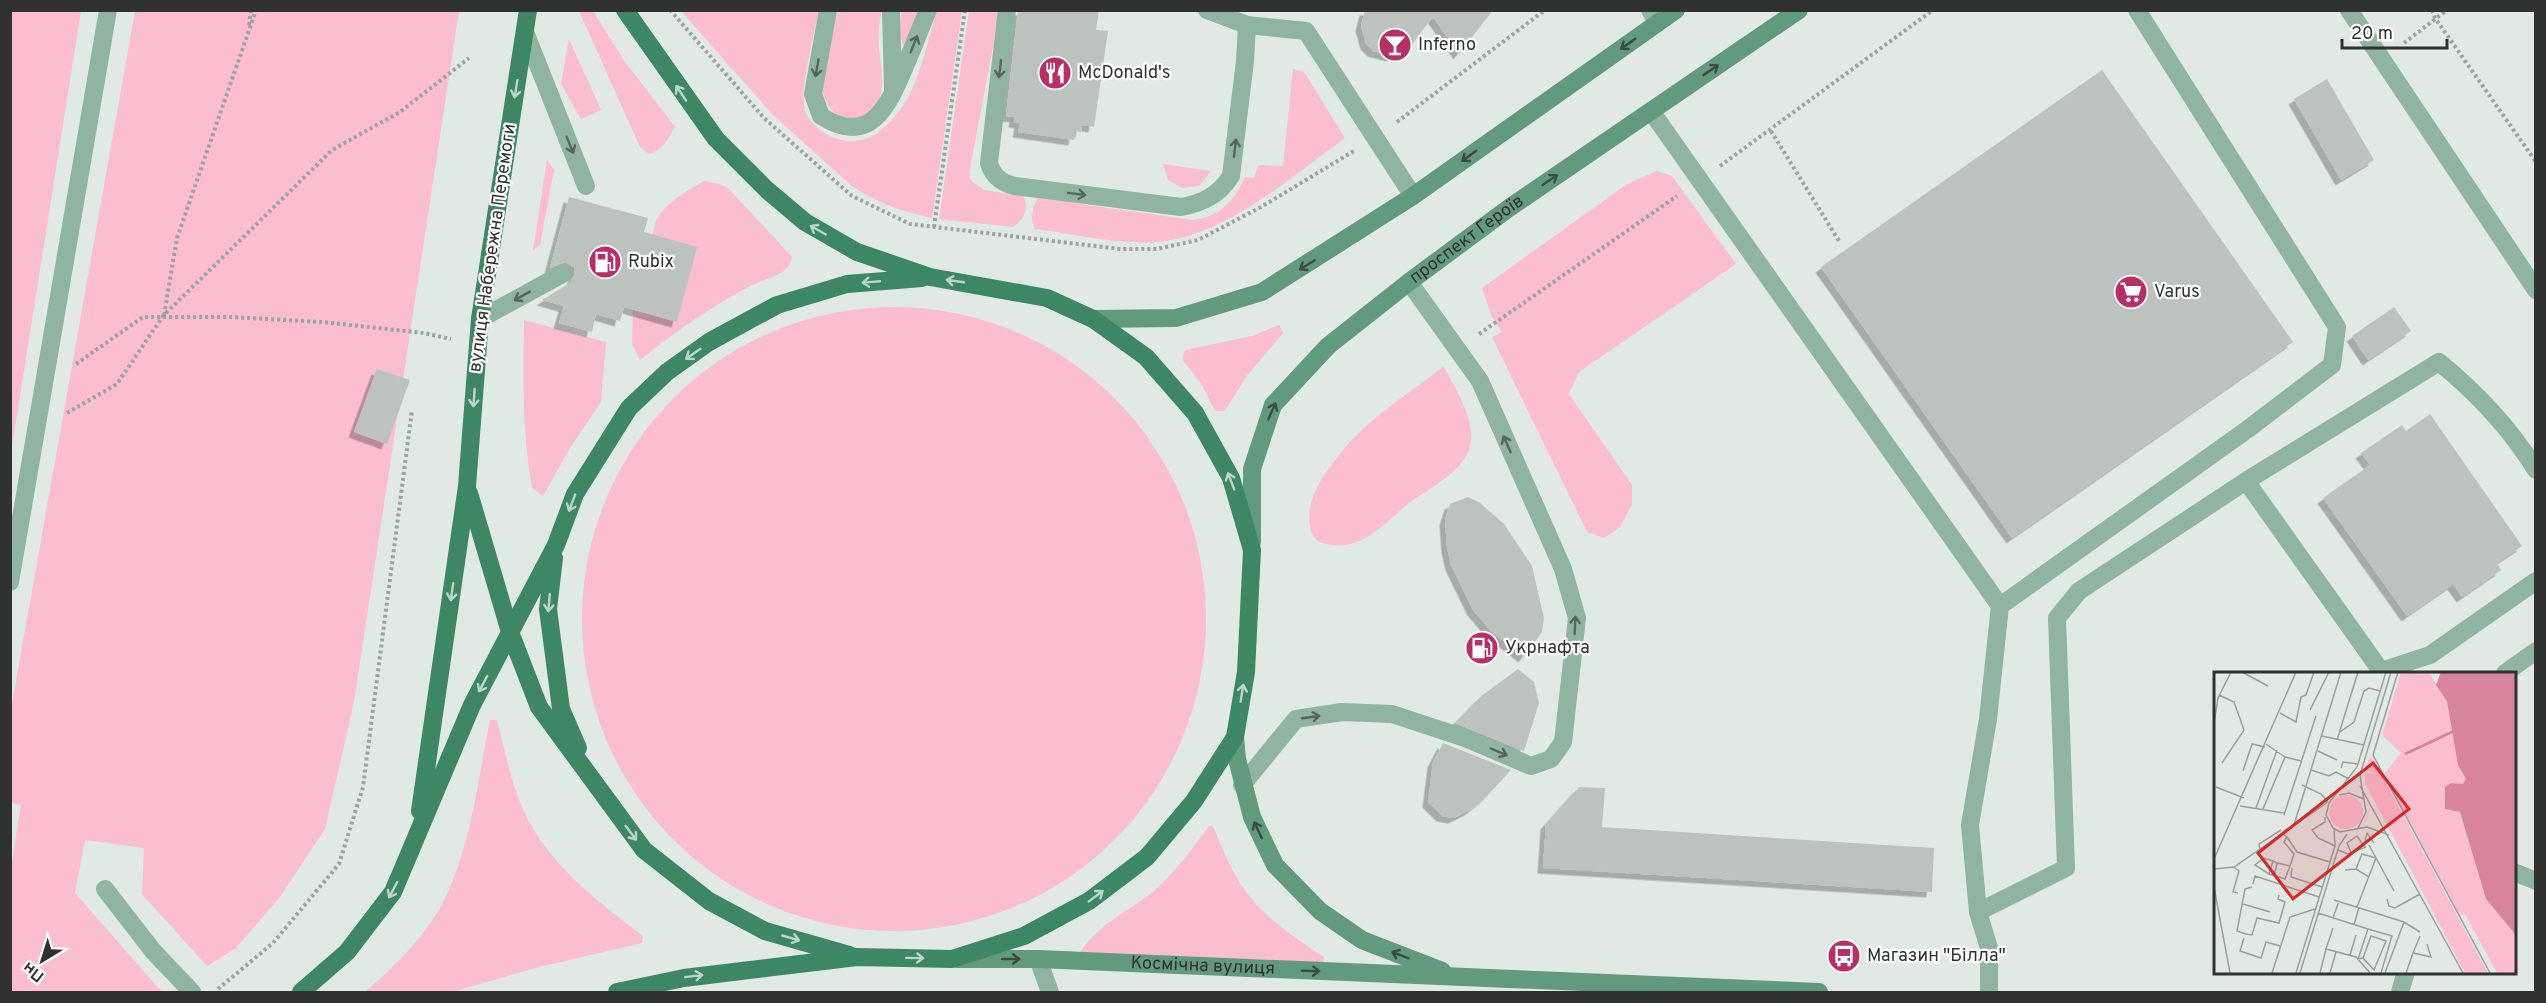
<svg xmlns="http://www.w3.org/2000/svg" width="2546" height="1003" font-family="Overpass,sans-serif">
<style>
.green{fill:#fabece}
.building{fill:#bcc3bf;filter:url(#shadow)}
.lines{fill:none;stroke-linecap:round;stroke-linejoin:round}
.path{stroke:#9da3a0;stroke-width:4;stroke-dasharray:3 3;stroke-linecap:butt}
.service{stroke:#8fb4a0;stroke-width:18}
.pedestrian{stroke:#8fb4a0;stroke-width:18}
.secondary{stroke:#629a7d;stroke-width:18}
.primary{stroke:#3e8765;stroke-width:18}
.oneway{stroke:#56665d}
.oneway2{stroke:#3c4c44}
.oneway3{stroke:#bbd5c9}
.labels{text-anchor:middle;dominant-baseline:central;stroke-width:4.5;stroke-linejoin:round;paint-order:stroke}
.poi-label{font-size:18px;fill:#303231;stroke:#fff;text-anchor:start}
.street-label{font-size:18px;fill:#303231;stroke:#fff}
.inset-river{fill:none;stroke:#d8849d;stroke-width:3}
.inset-road{fill:none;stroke:#9aa09d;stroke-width:1.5}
.view{fill:#d62828;fill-opacity:0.15;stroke:#d62828;stroke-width:3}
.inset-edge{fill:none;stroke:#303231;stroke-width:3}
</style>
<defs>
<filter id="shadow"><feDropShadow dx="-5.5" dy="5.5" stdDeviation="0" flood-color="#0004"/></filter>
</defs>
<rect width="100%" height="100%" fill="#e1e9e5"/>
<!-- green -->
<g class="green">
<polygon points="11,10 81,11 11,453 10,11"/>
<polygon points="135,11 459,11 354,702 325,829 280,897 236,948 207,966 142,894 144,848 85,840 75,893 162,992 11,992 11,868 21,805 11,803 11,709"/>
<path d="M579,11H593L623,59L675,127C668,139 663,150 649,154L640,147Z"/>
<path d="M681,11H819C814,35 801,83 804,106C808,129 839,146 861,140C878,137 894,119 903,106C920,81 928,39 937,11H962L932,218C904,212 876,203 852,186L773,115Z"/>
<path d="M837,11H882C879,23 878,34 879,48C881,72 891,107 860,117C852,119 845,120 838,115C828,109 824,100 822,88Z"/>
<polygon points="901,11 919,11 904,49 900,35"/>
<path d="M969,11H1000L969,173L971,181L984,190L1023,196C1030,207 1024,220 1013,227L939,219Z"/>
<polygon points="569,39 601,110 581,119 561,84"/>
<path d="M1293,69L1304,72L1345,138C1291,177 1227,235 1159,242C1119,245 1075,234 1035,229C1030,220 1032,206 1038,198L1193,220C1220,217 1235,200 1245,177L1254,178L1258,165L1283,166Z"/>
<polygon points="547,160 554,170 540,245 533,250"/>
<polygon points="1163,164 1211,171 1199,186 1182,188 1168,180"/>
<polygon points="1657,171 1672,176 1736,264 1579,372 1569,394 1632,485 1632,505 1620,527 1604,538 1587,532 1492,337 1502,332 1492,317 1482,288 1627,184"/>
<path d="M704,181L720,184L729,189L792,257C790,274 766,279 752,285C711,307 677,330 640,360L632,345L633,309L656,221C666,202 685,192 704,181Z"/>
<circle cx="894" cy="619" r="312"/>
<path d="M524,320L606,342L601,402L570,448L543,496L532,488C522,432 523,377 524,320Z"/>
<polygon points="1279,325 1283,333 1246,377 1225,411 1215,411 1202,385 1182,359 1185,350 1252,336"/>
<path d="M1444,366C1454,388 1477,420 1470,446C1465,469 1434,486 1416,498C1394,513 1380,534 1354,543C1346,546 1335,546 1327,544C1319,543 1313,539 1311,531C1303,502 1323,475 1340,454C1368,418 1409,394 1444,366Z"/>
<path d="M490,720H497C507,760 515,804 539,838C566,878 605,907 643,936L642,943L535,968L453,992H365C394,967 425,937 443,902C471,849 478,778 490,720Z"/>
<path d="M1209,826H1213C1224,853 1235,881 1255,903C1275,925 1300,941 1324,957L1323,965L1081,952C1096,925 1132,910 1155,890C1176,871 1193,848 1209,826Z"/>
</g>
<!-- building -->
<g class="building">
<polygon points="1018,10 1099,10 1096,30 1108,31 1094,127 1082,125 1081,132 1075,131 1074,140 1018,132 1020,123 1014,122 1015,117 1006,116"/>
<polygon points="1365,10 1493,10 1459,54 1433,17 1409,48 1392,56 1373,51 1366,44 1361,26"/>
<polygon points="2102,70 2293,342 2012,538 1821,267"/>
<polygon points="2327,79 2374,160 2341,180 2294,99"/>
<polygon points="569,197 648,218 644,232 697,247 677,322 624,307 620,321 596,314 592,332 559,323 564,306 542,300 570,283 575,274 574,267 565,262 550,268"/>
<polygon points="2394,307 2411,331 2368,360 2352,336"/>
<polygon points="377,369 410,380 387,444 354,432"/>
<polygon points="2430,414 2522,546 2497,563 2501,570 2462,597 2453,584 2407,616 2323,498 2370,465 2361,453 2402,425 2406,431"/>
<polygon points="1468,497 1479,502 1504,524 1532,566 1544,618 1542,632 1524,657 1491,631 1473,610 1451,565 1447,547 1445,520 1450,504"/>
<polygon points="1518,669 1534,682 1539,703 1524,751 1455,723 1480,697"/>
<polygon points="1443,743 1511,770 1485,798 1470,810 1454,818 1442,816 1428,802 1433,762"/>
<polygon points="1579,787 1605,788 1602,827 1934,848 1932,892 1543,868 1546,824"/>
</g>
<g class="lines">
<!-- path -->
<g class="path">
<polyline points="670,10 764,118 852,196 910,224 1120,249 1157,249 1198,240 1261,207 1354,151"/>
<polyline points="2432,10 2435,18 2536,162"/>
<polyline points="249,25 251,10"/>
<polyline points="2404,43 2447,10"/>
<polyline points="1397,122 1545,10"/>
<polyline points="1771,131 1839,241"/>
<polyline points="1720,166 1933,10"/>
<polyline points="934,227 965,10"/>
<polyline points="164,315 177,238 256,10"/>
<polyline points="1479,334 1677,196"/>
<polyline points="76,364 143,317 230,317 322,322 424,333 451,339"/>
<polyline points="67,413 117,384 163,316 332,150 400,112 469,58"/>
<polyline points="218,989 273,943 339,864 363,787 412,410"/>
</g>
<!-- service -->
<g class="service">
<path d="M828,10L813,94L821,116C870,147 888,107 905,66C913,48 920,29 928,10"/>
<polyline points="891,10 893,89"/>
<path d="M1007,10L989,163C993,177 1002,183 1015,186L1181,207C1203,203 1219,195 1231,176L1245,61L1247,25"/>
<polyline points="1207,10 1247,25 1306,31 1413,196"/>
<polyline points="1650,10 1658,23"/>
<polyline points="2349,10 2536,290"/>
<polyline points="525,32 586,186"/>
<polyline points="1651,111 2000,606 1988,719 1970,825 1978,912"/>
<polyline points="480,319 564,273"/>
<polyline points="2246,481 2381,671 2430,655 2536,581"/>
<polyline points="2000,606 2248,429 2332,365 2337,327 2137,10"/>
<polyline points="2505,673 2536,651"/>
<polyline points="1242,785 1296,719 1342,712 1392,714 1465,738 1531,766 1551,759 1563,742 1577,618 1563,569 1480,381 1409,282"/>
<polyline points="2514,872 2536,881"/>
<polyline points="105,889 153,951 192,992"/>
<polyline points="1038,959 1050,992"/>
<path d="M1989,992V948L1978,912L2066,868L2057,618L2079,591L2246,481L2439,362C2477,393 2510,428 2536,470"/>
<polyline points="2400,992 2406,972"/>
</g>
<!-- pedestrian -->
<polyline class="pedestrian" points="10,582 108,10"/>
<!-- secondary -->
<g class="secondary">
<polyline points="1093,319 1176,318 1262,292 1413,196 1676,10"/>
<path id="s1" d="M1252,542V469L1273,405L1328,346L1409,282L1509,208L1799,10"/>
<polyline points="1235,737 1237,759 1252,817 1275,865 1320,911 1362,940 1442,971"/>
<path id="s2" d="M957,959H1038L1819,992"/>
</g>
<!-- primary -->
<g class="primary">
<polyline points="469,493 510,632 539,707 644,850 709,901 765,931 849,955"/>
<polyline points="554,558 548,609 561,709 578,748"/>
<polyline points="420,811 467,486 480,319 528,10"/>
<polyline points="301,992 347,952 393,892 472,705 556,545 575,494 629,408 667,372 709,342 777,305 847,284 922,278"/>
<polyline points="617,992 684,978 857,957 952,959 1024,936 1089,901 1147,857 1194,801 1235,737 1246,672 1252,550 1231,478 1195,413 1146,357 1093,319 1047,298 930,277 857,252 805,222 767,190 716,139 625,10"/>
</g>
</g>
<!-- one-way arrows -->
<defs><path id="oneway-shaft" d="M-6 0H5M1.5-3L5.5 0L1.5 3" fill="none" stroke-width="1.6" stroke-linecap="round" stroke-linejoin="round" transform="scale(1.5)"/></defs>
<g class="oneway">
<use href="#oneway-shaft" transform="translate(914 44) rotate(-68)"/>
<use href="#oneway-shaft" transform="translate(817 68) rotate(100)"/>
<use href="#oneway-shaft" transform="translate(1000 69) rotate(97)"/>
<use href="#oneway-shaft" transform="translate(570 145) rotate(68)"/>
<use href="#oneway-shaft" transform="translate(1235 148) rotate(-83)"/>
<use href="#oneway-shaft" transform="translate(1077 194) rotate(7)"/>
<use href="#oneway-shaft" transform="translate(522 296) rotate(151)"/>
<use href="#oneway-shaft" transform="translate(1507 444) rotate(-114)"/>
<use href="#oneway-shaft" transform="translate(1575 625) rotate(-88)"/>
<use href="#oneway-shaft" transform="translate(1311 717) rotate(-8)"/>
<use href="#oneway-shaft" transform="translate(1499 752) rotate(23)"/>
</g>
<g class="oneway2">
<use href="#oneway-shaft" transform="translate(1628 44) rotate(145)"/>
<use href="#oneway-shaft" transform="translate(1711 70) rotate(-34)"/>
<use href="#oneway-shaft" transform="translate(1469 156) rotate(144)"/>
<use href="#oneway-shaft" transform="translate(1550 180) rotate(-34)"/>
<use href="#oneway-shaft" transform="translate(1307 265) rotate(148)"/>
<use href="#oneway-shaft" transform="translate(1272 411) rotate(-66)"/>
<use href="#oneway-shaft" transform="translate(1258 830) rotate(-115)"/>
<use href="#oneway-shaft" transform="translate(1400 955) rotate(-158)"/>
<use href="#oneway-shaft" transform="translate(1011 959)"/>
<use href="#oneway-shaft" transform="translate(1311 971) rotate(2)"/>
</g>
<g class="oneway3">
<use href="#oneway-shaft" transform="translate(516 89) rotate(99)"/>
<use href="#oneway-shaft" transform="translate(681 93) rotate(-124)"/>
<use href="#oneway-shaft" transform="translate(818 230) rotate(-150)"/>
<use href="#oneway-shaft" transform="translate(955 281) rotate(-172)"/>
<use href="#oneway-shaft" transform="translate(871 282) rotate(175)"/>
<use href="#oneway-shaft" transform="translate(693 354) rotate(145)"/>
<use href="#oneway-shaft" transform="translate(474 398) rotate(94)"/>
<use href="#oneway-shaft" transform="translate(1231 481) rotate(-111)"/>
<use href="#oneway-shaft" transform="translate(572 503) rotate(111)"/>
<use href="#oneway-shaft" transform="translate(452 592) rotate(98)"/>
<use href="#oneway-shaft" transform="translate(549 603) rotate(95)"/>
<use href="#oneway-shaft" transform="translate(483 684) rotate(118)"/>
<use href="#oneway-shaft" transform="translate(1242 693) rotate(-81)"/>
<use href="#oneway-shaft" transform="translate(631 833) rotate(53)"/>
<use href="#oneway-shaft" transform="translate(393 890) rotate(118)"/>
<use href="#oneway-shaft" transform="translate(1096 896) rotate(-37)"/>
<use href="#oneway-shaft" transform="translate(791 938) rotate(16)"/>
<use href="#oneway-shaft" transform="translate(915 958) rotate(1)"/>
<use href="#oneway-shaft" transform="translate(694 976) rotate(-7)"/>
</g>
<!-- icons -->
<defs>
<g id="bar-disc" transform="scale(1.725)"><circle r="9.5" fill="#b92e67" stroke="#fff"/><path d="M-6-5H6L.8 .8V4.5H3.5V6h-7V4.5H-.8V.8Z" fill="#fff"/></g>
<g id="restaurant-disc" transform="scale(1.725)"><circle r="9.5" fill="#b92e67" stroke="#fff"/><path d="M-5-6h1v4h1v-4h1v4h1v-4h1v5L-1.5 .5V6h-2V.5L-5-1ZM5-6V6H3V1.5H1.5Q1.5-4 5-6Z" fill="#fff"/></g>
<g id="fuel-disc" transform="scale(1.725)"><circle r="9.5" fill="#b92e67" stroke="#fff"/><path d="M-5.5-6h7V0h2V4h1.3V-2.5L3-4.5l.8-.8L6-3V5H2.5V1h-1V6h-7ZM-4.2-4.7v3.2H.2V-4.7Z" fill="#fff"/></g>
<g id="supermarket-disc" transform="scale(1.725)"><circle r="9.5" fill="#b92e67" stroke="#fff"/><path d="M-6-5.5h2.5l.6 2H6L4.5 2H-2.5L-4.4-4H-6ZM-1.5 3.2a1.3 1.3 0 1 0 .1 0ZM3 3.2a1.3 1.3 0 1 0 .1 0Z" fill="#fff"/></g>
<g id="bus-disc" transform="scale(1.725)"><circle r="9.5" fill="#b92e67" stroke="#fff"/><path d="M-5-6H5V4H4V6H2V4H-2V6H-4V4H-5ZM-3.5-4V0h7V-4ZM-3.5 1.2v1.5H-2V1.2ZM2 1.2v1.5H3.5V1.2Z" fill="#fff"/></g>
</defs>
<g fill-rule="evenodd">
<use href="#bar-disc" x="1395" y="45"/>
<use href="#restaurant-disc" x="1055" y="73"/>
<use href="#fuel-disc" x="605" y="262"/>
<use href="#supermarket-disc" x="2131" y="292"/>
<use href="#fuel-disc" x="1482" y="648"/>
<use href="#bus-disc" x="1844" y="956"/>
</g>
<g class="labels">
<!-- poi labels -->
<g class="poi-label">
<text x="1418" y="45">Inferno</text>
<text x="1078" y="73">McDonald's</text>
<text x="628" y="262">Rubix</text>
<text x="2154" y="292">Varus</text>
<text x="1505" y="648">Укрнафта</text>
<text x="1867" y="956">Магазин "Білла"</text>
</g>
<!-- street labels -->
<g class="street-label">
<text stroke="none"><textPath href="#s1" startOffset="396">проспект Героїв</textPath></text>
<text transform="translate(493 248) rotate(-82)">вулиця Набережна Перемоги</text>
<text stroke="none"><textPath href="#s2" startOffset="246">Космічна вулиця</textPath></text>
</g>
</g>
<!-- overview -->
<g transform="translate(2214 672)">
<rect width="302" height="302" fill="#e1e9e5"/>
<path d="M187,0L216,2L233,29L246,98L252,107L249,112L237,111L231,115V137L246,140L272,227L301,262V301H283L251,242L246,244L170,102L187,81L168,63ZM156,85L159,87L274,301H251L151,111V100L161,102L151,97ZM115 140a17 17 0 1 1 34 0a17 17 0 1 1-34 0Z" fill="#fabece"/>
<path d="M227,0H301V262L272,227L246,140L231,137V115L237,111L249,112L252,107L244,93L233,29L222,13Z" fill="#d8849d"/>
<path class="inset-river" d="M191,82L240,59"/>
<path class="inset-road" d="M28,0L54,14M172,0L143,95L115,131L112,143L119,156L126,160L153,155L175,163M184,0L159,83L276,301M5,23L20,30L30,58L8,91M96,38L115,0M66,41L82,50L87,25L92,23L100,0M0,51L4,26L17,0M126,60L140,50L150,19L155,16L166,19M108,64L150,73M123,68L144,0M52,72L71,85M104,79L123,88M127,96L129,90L144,92M97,98L115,104L122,100L135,107M29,99L38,72L51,75M88,113L107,122L114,130M146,114L249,301M2,115L30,126M125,123L135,121L150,127M26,134L70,141M42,136L63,78M49,137L71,85L87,89M70,143L102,44M111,145V150L98,158L104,166L121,174M80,153L127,0M144,156L152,140L146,103L177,0M73,165L83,180L116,190M155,173L180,219M46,178L45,172L67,158M124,178L134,182L152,175M137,180L133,171L143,164L150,174L153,161L160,171M0,187L82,0M59,189L50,186L41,193L55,202L59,189L63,191M20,195L25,199L19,220L24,221M78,196L77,205L108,215M0,197L20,195L114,130M142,197L148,182L162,186L143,235M131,198L142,197L155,205M55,202L71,207L76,194L80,182L70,170L73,165L69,162M60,204L63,191L76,194M39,212L41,204L105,225M0,215L16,301M38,215L31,217L23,259L32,262L38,263L43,246L65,251L71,230L64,227L65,223M173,227L175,234L181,236L206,222M120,228L190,250L171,301M29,232L56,240M104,241L154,257L144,287L149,286M119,246L125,229M190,250L206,260M140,253L145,235M154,257L178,264L167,301M157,264L172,269L160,298L149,286ZM30,266L26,279L47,286L52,270L66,274M112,277L119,256M199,281L206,264M136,283L142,263M58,301L76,245L101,237M82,301L121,174L120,157M86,301L125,174L133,162M106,301L112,277L142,285L156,301M116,301L122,280M192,301L199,281L217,285L213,272"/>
<path class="view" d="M159,91L195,137L79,227L44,181Z"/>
<rect width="302" height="302" class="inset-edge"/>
</g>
<!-- border -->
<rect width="2546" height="1003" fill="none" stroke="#303231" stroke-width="24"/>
<!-- north arrow -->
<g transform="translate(42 961) rotate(218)" stroke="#ffffff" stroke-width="4.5" paint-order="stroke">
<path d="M0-4.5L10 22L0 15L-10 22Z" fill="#303231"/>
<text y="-9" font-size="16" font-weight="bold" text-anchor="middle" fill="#303231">Пн</text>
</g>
<!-- scale -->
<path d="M2342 39v9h105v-9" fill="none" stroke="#303231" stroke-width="3"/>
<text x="2351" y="39" font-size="18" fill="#303231" stroke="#ffffff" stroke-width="4.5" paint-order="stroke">20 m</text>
</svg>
